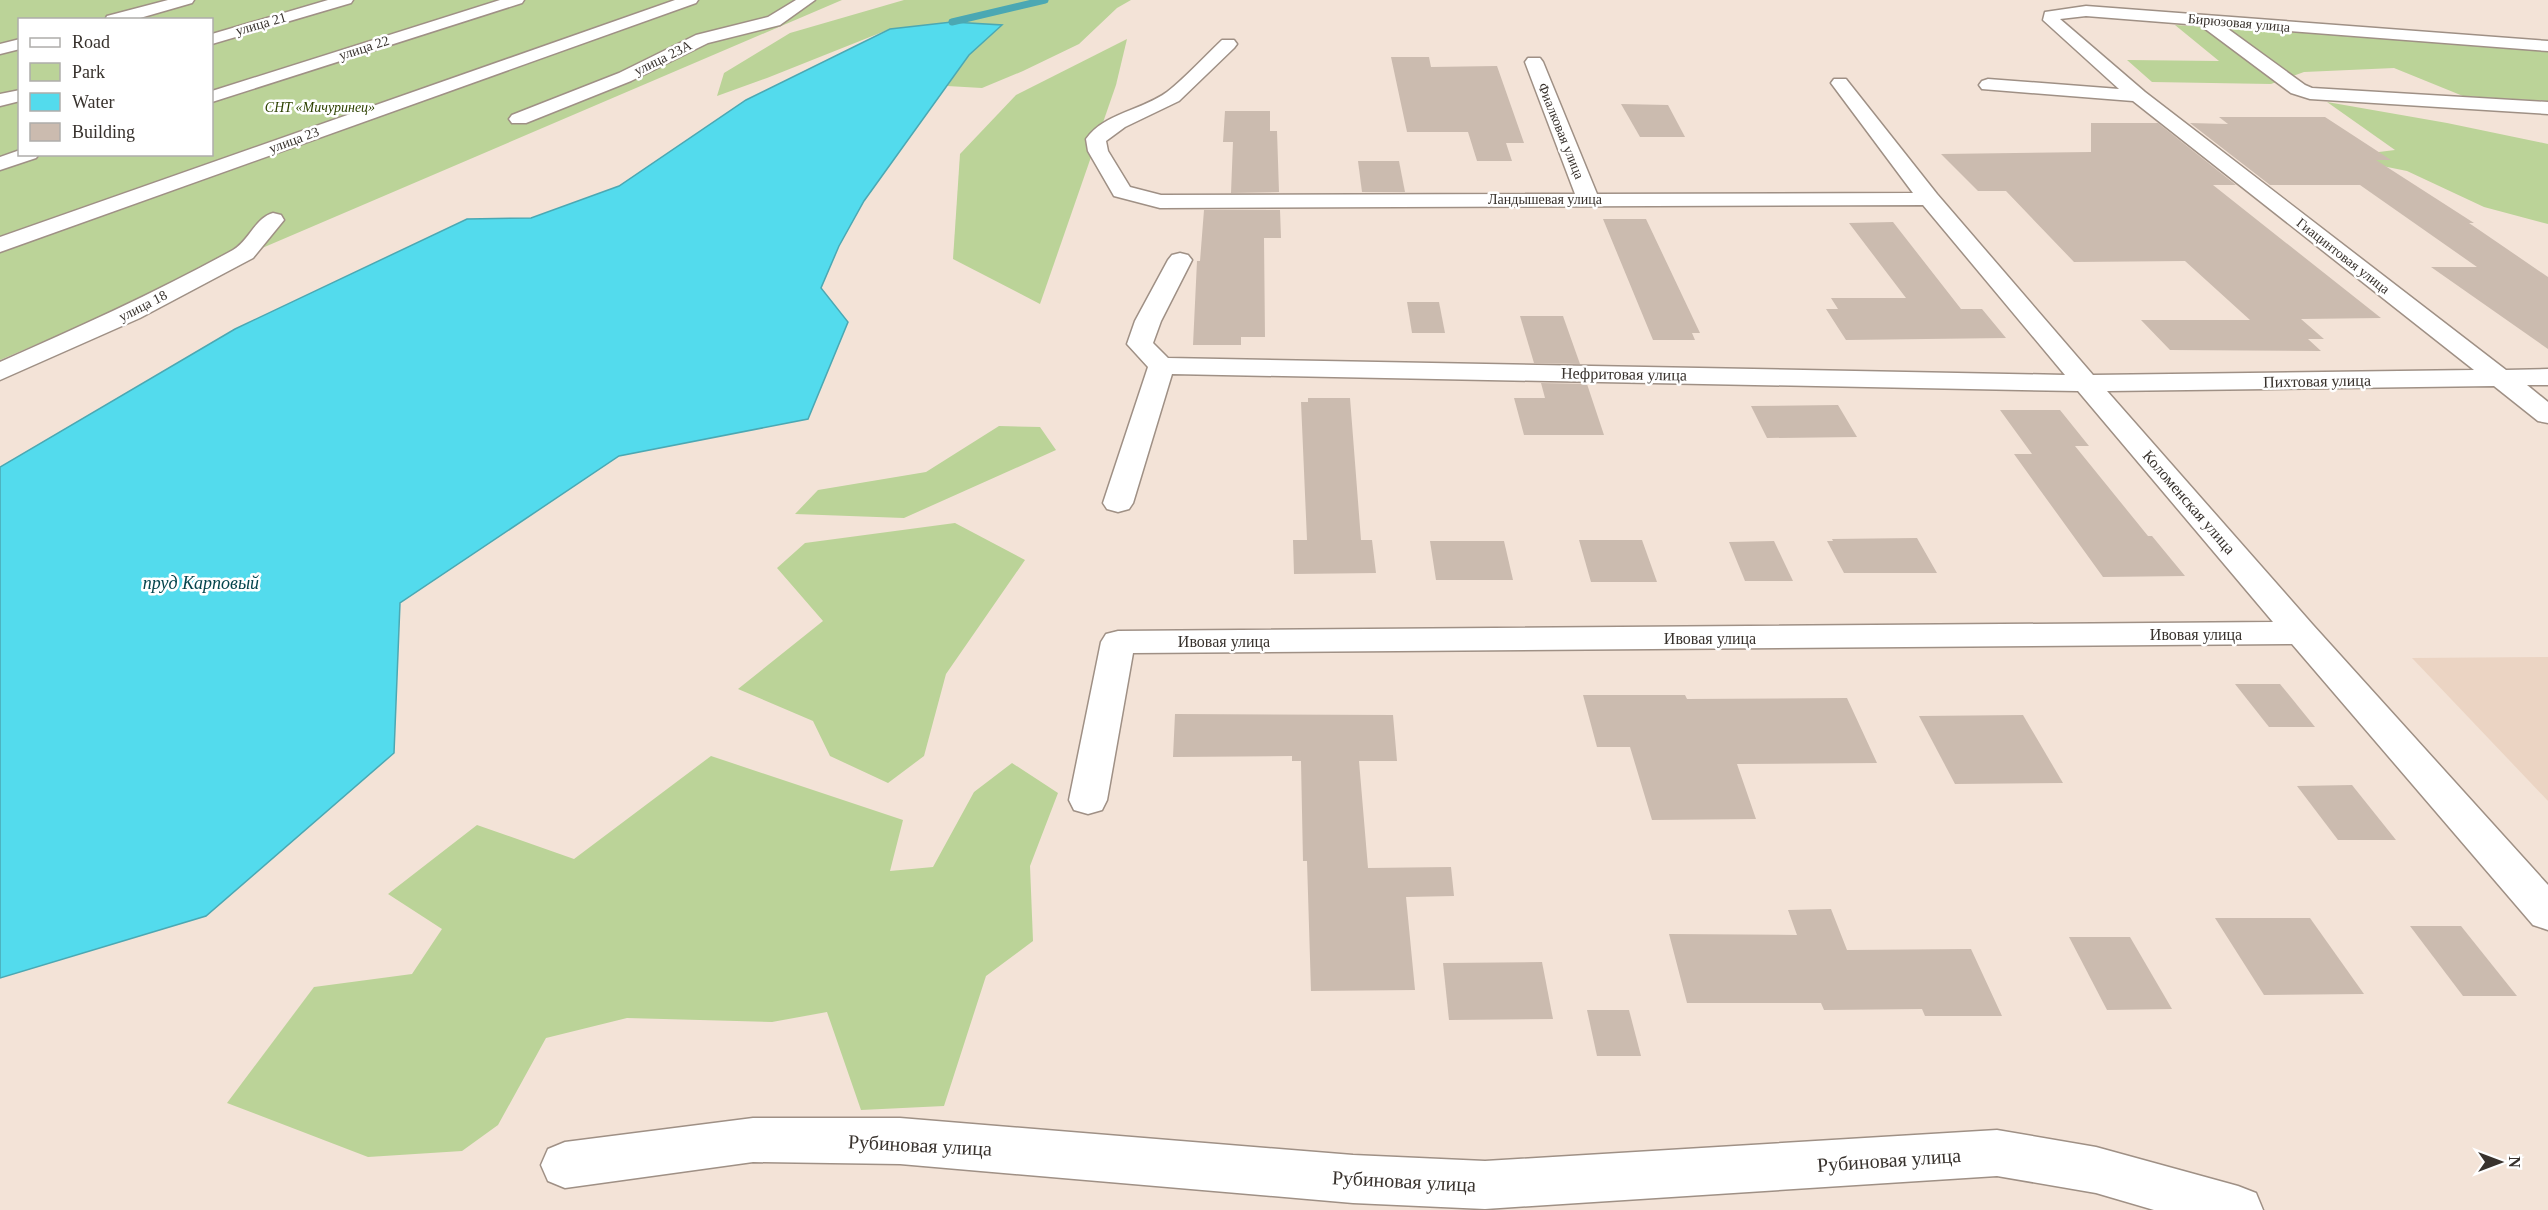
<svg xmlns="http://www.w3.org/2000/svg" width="2548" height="1210" font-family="'Times New Roman',serif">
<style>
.built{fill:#ebd4c3}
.green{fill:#bbd398;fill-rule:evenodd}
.water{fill:#53dbed;stroke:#4ba8b3;stroke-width:1.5}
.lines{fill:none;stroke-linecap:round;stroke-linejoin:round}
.stream{stroke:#4ba8b3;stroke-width:7}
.building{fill:#cbbbaf}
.minor-casing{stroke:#9f9085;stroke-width:3}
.minor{fill:#fff;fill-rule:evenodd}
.labels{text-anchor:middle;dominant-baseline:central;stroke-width:5;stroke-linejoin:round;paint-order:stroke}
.far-street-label{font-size:14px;fill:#38322d;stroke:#fff}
.far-park-label{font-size:14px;font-style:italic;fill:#2d4100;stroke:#fff}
.street-label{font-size:16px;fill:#38322d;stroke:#fff}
.water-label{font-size:18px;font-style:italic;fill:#05454d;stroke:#fff}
.near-street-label{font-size:20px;fill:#38322d;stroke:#fff}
</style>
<rect width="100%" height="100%" fill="#f3e3d7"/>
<!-- built -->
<polygon class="built" points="2548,657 2548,801 2412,658"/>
<!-- green -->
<g class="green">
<path d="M0,0H842L0,360ZM20,20H212V154H20Z"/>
<polygon points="904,0 1131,0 1117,8 1079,44 1023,71 982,88 947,86 969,55 1001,26 890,29 767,78 717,96 724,73 790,33"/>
<polygon points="2175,25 2548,48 2548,101 2463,96 2394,68 2304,72 2271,84 2152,82 2127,60 2219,61"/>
<polygon points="1127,39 1116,85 1040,304 953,259 960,154 1016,95"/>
<polygon points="2327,102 2447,123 2548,144 2548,224 2484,207 2407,171 2338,157 2395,150"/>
<polygon points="999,426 1040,427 1056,450 904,518 795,514 818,490 926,472"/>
<polygon points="955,523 1025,560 946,674 924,756 888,783 830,756 813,721 738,689 823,621 777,568 805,543"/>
<polygon points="711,756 903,820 890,871 933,867 974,792 1012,763 1058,793 1030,866 1033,941 986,976 944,1106 861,1110 827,1012 772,1022 627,1018 546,1038 498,1125 462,1151 368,1157 227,1103 314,987 412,974 442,929 388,894 477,825 574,859"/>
</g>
<!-- water -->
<polygon class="water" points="952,22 1002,25 969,55 864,201 839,246 821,288 848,322 808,419 619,456 400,603 394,753 206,916 0,978 0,467 235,329 467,219 531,218 619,186 746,100 890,29"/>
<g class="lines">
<!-- stream -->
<polyline class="stream" points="952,22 1045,0"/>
</g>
<!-- building -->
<g class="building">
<polygon points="1391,57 1429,57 1431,67 1497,66 1524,143 1506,143 1512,161 1477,161 1468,132 1407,132"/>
<polygon points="1621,104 1668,105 1685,137 1640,137"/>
<polygon points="1225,111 1270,111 1270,131 1277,131 1279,192 1231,193 1233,142 1223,142"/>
<polygon points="2219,117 2325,117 2391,160 2376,160 2474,223 2469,223 2548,277 2548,349 2431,267 2477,267 2360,185 2270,185 2190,123 2228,124"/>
<polygon points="2091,123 2158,123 2236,185 2213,185 2381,318 2301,319 2324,339 2308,339 2321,351 2170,350 2141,320 2250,320 2185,261 2074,262 2006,191 1978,191 1941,154 2091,152"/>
<polygon points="1358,161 1399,161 1405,192 1362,192"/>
<polygon points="1204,210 1280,210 1281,238 1264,238 1265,337 1241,337 1241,345 1193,345 1197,261 1200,261"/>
<polygon points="1603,219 1646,219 1700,333 1692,333 1695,340 1653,340"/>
<polygon points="1893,222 1961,309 1982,309 2006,338 1846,340 1826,309 1838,309 1831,298 1906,298 1849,223"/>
<polygon points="1407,302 1439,302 1445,333 1412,333"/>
<polygon points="1520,316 1563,316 1580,364 1534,363"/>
<polygon points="1541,383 1587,384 1604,435 1524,435 1514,398 1545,398"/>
<polygon points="1308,398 1350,398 1361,540 1372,540 1376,573 1294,574 1293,540 1307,540 1301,402 1308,402"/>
<polygon points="1838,405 1857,437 1767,438 1751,406"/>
<polygon points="2000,410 2060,410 2089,446 2075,446 2148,536 2152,536 2185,576 2103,577 2014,454 2032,454"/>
<polygon points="1917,538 1937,573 1844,573 1827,541 1833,541 1832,539"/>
<polygon points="1579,540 1642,540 1657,582 1591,582"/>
<polygon points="1430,541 1504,541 1513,580 1436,580"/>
<polygon points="1774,541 1793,581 1745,581 1729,542"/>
<polygon points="2235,684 2280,684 2315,727 2269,727"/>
<polygon points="1583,695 1685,695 1687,699 1847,698 1877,763 1737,764 1756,819 1652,820 1630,747 1597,747"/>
<polygon points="1175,714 1393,715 1397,761 1359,761 1368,868 1451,867 1454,896 1406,897 1415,990 1311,991 1307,861 1303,861 1301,761 1292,761 1292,756 1173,757"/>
<polygon points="2023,715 2063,783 1955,784 1919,716"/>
<polygon points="2352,785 2396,840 2338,840 2297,786"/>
<polygon points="1831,909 1847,950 1971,949 2002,1016 1925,1016 1922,1009 1824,1010 1821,1003 1687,1003 1669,934 1797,935 1788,910"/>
<polygon points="2215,918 2310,918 2364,994 2264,995"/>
<polygon points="2410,926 2461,926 2517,996 2463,996"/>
<polygon points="2069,937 2130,937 2172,1009 2107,1010"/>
<polygon points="1542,962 1553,1019 1449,1020 1443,963"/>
<polygon points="1587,1010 1629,1010 1641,1056 1597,1056"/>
</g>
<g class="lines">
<!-- minor casing -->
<g class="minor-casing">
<g id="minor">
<polygon points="168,0 194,0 192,3 133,20 105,20 107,16"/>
<polygon points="328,0 353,0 351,3 212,44 212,34"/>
<polygon points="500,0 524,0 522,3 212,102 212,91"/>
<polygon points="675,0 698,0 696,3 0,252 0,237"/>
<polygon points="796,0 815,0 780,25 708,43 631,81 526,123 512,123 509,119 512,115 619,73 696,35 768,17"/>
<path d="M2086,6L2548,41V51L2224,26L2305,85L2312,88L2548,102V114L2310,99L2291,93L2200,25L2086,16L2060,19L2145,92L2506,370L2548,369V385H2527L2548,402V423L2538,421L2494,386L2107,391L2313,625L2548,885V930L2533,925L2292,644L1133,653L1107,800L1102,810L1088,814L1074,810L1069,800L1101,642L1106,634L1118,631L2273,622L2078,391L1172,374L1133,503L1129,509L1118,512L1107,509L1103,503L1148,367L1127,344L1135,321L1168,260L1172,255L1180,253L1188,255L1192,260L1161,321L1153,343L1168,358L2065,375L1923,205L1160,208L1114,196L1088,151L1086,139C1104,113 1143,110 1167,92C1186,77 1204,57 1222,40H1234L1237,44L1234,48L1179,101L1125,127L1106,141L1108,151L1130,187L1161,195L1575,194L1525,62L1528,58H1540L1543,62L1597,194L1913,193L1831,83L1834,79H1846L1937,194L2093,375L2474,370L2133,101L1982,89L1979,85L1982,81L1988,79L2119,89L2043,20L2045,12Z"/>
<polygon points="20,39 20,49 0,54 0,44"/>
<polygon points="20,90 20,101 0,106 0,94"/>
<polygon points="20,150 20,154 39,154 36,158 0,170 0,157"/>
<path d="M273,213L281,215L284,220L253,258L140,318L0,380V362C79,327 157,292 233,250C249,241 255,218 273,213Z"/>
<polygon points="753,1118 900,1118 1353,1155 1485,1161 1997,1130 2096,1147 2238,1186 2256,1193 2263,1210 2154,1210 2096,1193 1997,1176 1485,1209 1353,1203 900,1164 753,1162 565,1188 548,1181 541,1165 548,1149 565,1142"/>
</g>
</g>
<!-- minor -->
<use href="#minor" class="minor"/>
</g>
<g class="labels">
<!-- far-street labels -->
<g class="far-street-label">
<text transform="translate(2239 23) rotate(5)">Бирюзовая улица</text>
<text transform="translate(261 24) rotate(-16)">улица 21</text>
<text transform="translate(364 48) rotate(-18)">улица 22</text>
<text transform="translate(663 58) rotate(-26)">улица 23А</text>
<text transform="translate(1561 131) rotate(68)">Фиалковая улица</text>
<text transform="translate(294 140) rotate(-20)">улица 23</text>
<text x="1545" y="199">Ландышевая улица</text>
<text transform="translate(2343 256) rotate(38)">Гиацинтовая улица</text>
<text transform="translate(143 306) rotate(-27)">улица 18</text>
</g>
<!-- far-park labels -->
<g class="far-park-label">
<text x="320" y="107">СНТ «Мичуринец»</text>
</g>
<!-- street labels -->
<g class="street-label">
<text transform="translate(1624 374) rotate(1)">Нефритовая улица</text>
<text transform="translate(2317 381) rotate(-1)">Пихтовая улица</text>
<text transform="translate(2189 502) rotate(49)">Коломенская улица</text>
<text x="2196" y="634">Ивовая улица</text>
<text x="1710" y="638">Ивовая улица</text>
<text x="1224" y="641">Ивовая улица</text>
</g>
<!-- water labels -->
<g class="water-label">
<text x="201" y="583">пруд Карповый</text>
</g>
<!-- near-street labels -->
<g class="near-street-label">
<text transform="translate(920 1145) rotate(3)">Рубиновая улица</text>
<text transform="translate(1889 1160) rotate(-4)">Рубиновая улица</text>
<text transform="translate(1404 1181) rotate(3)">Рубиновая улица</text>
</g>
</g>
<!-- legend -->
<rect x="18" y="18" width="195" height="138" fill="#ffffff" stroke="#afadab" stroke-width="1.5"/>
<rect x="30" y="38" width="30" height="9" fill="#ffffff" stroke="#afadab" stroke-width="1.5"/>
<text x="72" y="48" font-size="18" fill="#38322d">Road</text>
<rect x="30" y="63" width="30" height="18" fill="#bbd398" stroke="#afadab" stroke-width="1.5"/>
<text x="72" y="78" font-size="18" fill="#38322d">Park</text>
<rect x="30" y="93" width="30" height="18" fill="#53dbed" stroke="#afadab" stroke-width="1.5"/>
<text x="72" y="108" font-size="18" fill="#38322d">Water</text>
<rect x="30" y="123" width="30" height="18" fill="#cbbbaf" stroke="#afadab" stroke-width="1.5"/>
<text x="72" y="138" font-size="18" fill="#38322d">Building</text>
<!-- north arrow -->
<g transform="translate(2500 1162) rotate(90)" stroke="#ffffff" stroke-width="4.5" paint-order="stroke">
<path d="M0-4.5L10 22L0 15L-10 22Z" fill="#38322d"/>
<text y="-9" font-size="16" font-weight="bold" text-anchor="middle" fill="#38322d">N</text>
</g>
</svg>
